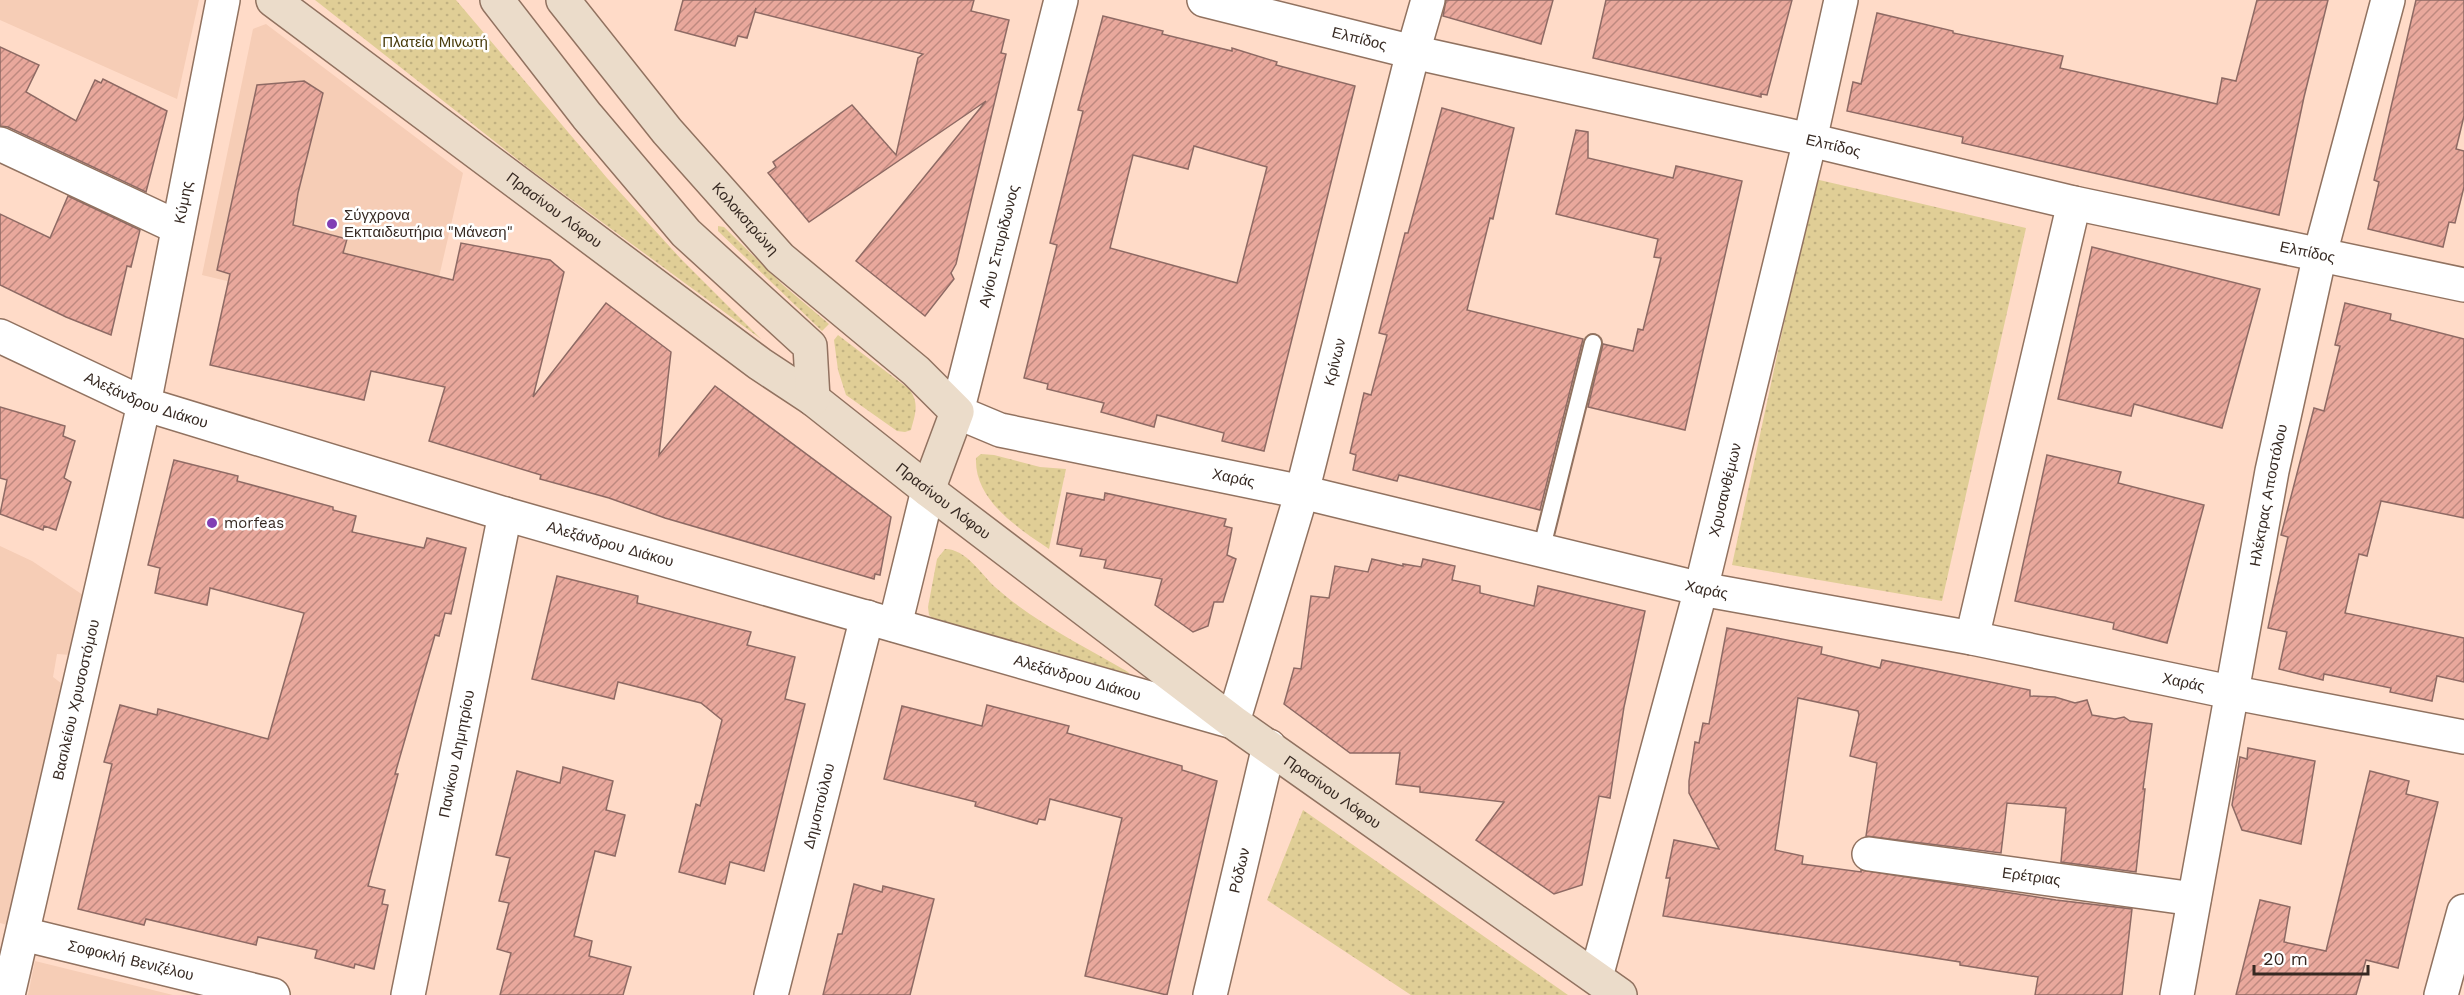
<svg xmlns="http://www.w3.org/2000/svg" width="2464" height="995" font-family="'Work Sans',sans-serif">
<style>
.built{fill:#f6cdb6}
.green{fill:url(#green-dots)}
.building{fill:url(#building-hatch);stroke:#8e6a64;stroke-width:1.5;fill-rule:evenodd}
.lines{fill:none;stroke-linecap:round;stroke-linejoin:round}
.lane-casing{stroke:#917260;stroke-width:20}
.street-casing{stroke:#917260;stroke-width:36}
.secondary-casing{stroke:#917260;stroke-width:36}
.lane{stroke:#fff;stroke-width:16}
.street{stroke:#fff;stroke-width:33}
.secondary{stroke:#ebdcca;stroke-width:33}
.poi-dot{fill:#813fb4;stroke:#fff;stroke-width:2}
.labels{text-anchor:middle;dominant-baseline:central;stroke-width:5;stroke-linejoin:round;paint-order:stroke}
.street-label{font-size:15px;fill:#362922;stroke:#fff}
.park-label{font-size:15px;fill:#483b0b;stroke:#fff}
.poi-label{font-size:15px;fill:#362922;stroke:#fff;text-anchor:start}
</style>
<defs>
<pattern id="green-dots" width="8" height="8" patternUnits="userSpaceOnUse" patternTransform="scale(1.5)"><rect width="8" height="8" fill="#e0ce96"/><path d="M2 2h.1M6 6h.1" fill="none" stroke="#c1b181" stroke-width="1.8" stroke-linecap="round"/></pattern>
<pattern id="building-hatch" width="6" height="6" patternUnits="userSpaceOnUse" patternTransform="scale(1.5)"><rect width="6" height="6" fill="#e9a89c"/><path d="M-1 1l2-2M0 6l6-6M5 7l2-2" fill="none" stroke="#be897f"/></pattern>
</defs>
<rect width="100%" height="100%" fill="#ffdbc8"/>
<!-- built -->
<g class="built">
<polygon points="0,0 199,0 177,99 0,20"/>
<polygon points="266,24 463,173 427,329 202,275 253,29"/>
<polygon points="0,546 32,561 83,595 71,655 57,654 53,677 66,687 11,926 0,923"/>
<polygon points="35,961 173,995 28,995"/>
</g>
<!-- green -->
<g class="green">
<polygon points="315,0 456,0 607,178 681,259 761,339 531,170"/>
<polygon points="1815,179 2026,228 1942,601 1732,565"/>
<polygon points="718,226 724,227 783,285 829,324 822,331 718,231"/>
<path d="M838,335L909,389C920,403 915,415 911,430L905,432L897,431L846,395L838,370L834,340Z"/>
<path d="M981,454L994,455L1040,467L1066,469L1049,549C1018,528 974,500 976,458Z"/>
<path d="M945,549C966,549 981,574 995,587C1034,622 1084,646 1128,672L1132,678L937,622L929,615L928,607L937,559Z"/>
<polygon points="1303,810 1568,995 1411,995 1267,900"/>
</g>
<!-- building -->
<g class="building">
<polygon points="683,0 974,0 971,11 1009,20 1001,53 1006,54 956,264 951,273 954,279 925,316 856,261 986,101 809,222 768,173 776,167 773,162 852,105 896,155 918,58 923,54 755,12 756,8 747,38 738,36 735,46 675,30"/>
<polygon points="1446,0 1553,0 1541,44 1443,16"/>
<polygon points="1606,0 1792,0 1767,95 1761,94 1761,97 1593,58"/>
<polygon points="2257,0 2328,0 2304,97 2279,215 1962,143 1963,137 1847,111 1853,82 1861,84 1877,13 1953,31 1953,33 2063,56 2060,68 2217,104 2222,78 2236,81"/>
<polygon points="2416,0 2464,0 2464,116 2456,149 2464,151 2464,187 2455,223 2449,222 2443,247 2368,229 2379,182 2374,180"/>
<path d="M1103,16L1163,31L1162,34L1232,51V48L1277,62L1276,65L1355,86L1264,451L1222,441L1224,433L1157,415L1154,427L1101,412L1104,403L1047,389L1048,384L1024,378L1057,245L1050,243L1083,111L1078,110ZM1194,146L1267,167L1237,283L1110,248L1133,155L1188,169Z"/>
<polygon points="0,47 39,65 26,92 76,121 95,80 101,83 103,79 167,111 146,192 8,127 0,126"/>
<polygon points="304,81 323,93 298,193 293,225 347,239 343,253 453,280 461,243 550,260 564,272 533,397 606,303 671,352 659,455 715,386 891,517 880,575 875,574 874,579 665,518 609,498 540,479 541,475 429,441 445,387 371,371 364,400 210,365 230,274 217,270 257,85"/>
<polygon points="1442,108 1514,128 1493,219 1490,218 1467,310 1583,339 1540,510 1399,475 1397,481 1353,470 1356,455 1350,453 1364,393 1371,395 1387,335 1379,333 1405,233 1408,233"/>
<polygon points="1576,130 1588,132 1588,158 1673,178 1676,166 1742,181 1685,430 1588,407 1603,344 1633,351 1638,329 1643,330 1661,258 1654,257 1658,239 1556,214"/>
<polygon points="68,196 140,230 131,267 127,266 111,335 66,317 0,285 0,214 50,238"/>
<polygon points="2092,247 2260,289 2222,428 2134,404 2131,416 2058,399"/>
<polygon points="2345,303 2391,314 2390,320 2464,339 2464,518 2381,501 2367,556 2359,554 2345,613 2464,638 2464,682 2437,676 2432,701 2390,692 2391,688 2324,674 2323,680 2279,669 2287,632 2268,628 2288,537 2281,535 2314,408 2324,411 2340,346 2335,345"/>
<polygon points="0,407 65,426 63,436 75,441 64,478 71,482 56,530 44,526 43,530 0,514 7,480 0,478"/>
<polygon points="2047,455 2121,472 2118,483 2204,505 2167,643 2113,629 2114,623 2015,601"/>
<polygon points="174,460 238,476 237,481 333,507 333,510 356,516 352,532 424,548 427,538 466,548 451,614 445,613 439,636 435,635 395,774 398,774 368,886 385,890 382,904 388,905 374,969 355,964 354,968 315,958 317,950 258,937 256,945 146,919 144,925 78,909 112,764 104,762 120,705 157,715 158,709 268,739 304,613 210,588 207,605 155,593 160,568 148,565"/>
<polygon points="1067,493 1104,500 1105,493 1226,519 1224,526 1232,528 1227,555 1236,559 1223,602 1214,602 1208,626 1193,632 1155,605 1162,579 1104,568 1106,560 1080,556 1082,549 1057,544"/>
<polygon points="1372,559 1403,566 1403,564 1421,567 1423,559 1455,566 1452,580 1480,586 1480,593 1534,606 1538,586 1645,611 1624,707 1610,798 1599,796 1582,885 1554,894 1476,840 1504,802 1420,792 1420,787 1396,784 1400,753 1350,753 1284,704 1294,668 1301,669 1311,596 1329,598 1335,566 1368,572"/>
<polygon points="557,576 638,596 637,603 751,632 747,645 795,657 785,699 805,704 764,871 730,862 725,884 679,872 696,804 700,806 722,720 701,703 618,682 614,699 532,679"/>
<polygon points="1727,628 1822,647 1821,654 1880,668 1882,660 2030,690 2030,696 2055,697 2075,703 2087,700 2092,715 2115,719 2124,717 2130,721 2152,724 2143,789 2145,789 2136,872 2061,862 2066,808 2007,803 2001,853 1866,836 1877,763 1850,756 1859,715 1858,711 1798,698 1775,850 1803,856 1802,864 1861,872 1861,870 2056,900 2132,909 2122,995 2035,995 2038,977 1960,965 1960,962 1663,916 1670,878 1666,878 1674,840 1719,849 1689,793 1689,781 1695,742 1699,743 1703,723 1709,724"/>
<polygon points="987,705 1069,726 1067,733 1182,766 1182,770 1217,781 1167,995 1085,976 1122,818 1050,799 1045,820 1039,819 1037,824 975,806 976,802 884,779 902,706 982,726"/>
<polygon points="2248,748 2315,761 2301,844 2242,830 2232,805 2240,757 2247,759"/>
<polygon points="563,767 613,781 606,810 625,815 615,856 595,851 574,936 592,941 589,956 631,967 623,995 500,995 511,953 497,949 509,903 499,901 510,858 496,855 517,771 560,783"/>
<polygon points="2370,771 2409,781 2406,794 2438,802 2398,968 2366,960 2356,995 2236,995 2260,900 2290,907 2284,942 2326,951"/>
<polygon points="854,884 882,892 883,886 934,899 910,995 823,995 838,934 842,934"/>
</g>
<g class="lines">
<!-- lane casing -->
<g class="lane-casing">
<polyline id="lane" points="1541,551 1593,343"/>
</g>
<!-- street casing -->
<g class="street-casing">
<g id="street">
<path id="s1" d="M1061,0L957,412L1000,430L1302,492L1701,589L1972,638L2230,692L2464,737"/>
<path id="s2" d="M1204,0L1413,52L1810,140L2074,203L2464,285"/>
<polyline points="0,144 177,227"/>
<path id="s3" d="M0,336L144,404L505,514L1233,722L1302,492L1413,52L1428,0"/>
<polyline points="895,625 928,490"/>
<polyline points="1972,638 2074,203"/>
<path id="s4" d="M1869,854L2194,899"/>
<path id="s5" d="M23,934L273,995"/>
<path id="s6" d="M1596,977L1701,589L1810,140L1841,0"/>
<path id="s7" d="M8,995L144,404L223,0"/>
<path id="s8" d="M408,995L505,514"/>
<path id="s9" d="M771,995L867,617"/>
<path id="s10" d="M1210,995L1269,746"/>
<path id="s11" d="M2177,995L2272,471L2320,254L2388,0"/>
<polyline points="2441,995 2464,911"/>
</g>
</g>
<!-- secondary casing -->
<g class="secondary-casing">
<g id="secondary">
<path id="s12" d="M273,0L760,364L813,399L928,490L1233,722L1620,995"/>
<polyline points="497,0 587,116 686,233 810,346 813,399"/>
<path id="s13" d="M563,0L667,131L780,258L916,371L957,412L928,490"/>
</g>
</g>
<!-- lane -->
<use href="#lane" class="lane"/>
<!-- street -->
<use href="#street" class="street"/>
<!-- secondary -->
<use href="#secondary" class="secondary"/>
</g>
<!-- markers -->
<g class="poi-dot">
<circle cx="332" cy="224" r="6"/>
<circle cx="212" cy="523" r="6"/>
</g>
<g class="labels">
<!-- street labels -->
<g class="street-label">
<text stroke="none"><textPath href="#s2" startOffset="160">Ελπίδος</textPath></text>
<text stroke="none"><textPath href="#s2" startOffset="646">Ελπίδος</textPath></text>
<text stroke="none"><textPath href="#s7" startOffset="812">Κύμης</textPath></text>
<text stroke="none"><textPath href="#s12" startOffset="351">Πρασίνου Λόφου</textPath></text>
<text stroke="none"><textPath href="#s13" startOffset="285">Κολοκοτρώνη</textPath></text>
<text transform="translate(999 246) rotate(-76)">Αγίου Σπυρίδωνος</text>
<text stroke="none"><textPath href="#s2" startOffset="1132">Ελπίδος</textPath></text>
<text stroke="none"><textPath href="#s3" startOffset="1668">Κρίνων</textPath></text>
<text stroke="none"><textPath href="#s3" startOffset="160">Αλεξάνδρου Διάκου</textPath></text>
<text stroke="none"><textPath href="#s1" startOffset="710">Χαράς</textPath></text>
<text stroke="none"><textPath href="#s6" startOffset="504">Χρυσανθέμων</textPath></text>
<text stroke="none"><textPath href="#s11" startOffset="508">Ηλέκτρας Αποστόλου</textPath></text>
<text stroke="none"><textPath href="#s12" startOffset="837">Πρασίνου Λόφου</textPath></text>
<text stroke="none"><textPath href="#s3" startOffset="646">Αλεξάνδρου Διάκου</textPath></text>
<text stroke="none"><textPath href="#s1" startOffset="1196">Χαράς</textPath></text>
<text stroke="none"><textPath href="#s3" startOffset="1132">Αλεξάνδρου Διάκου</textPath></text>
<text stroke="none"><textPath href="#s1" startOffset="1682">Χαράς</textPath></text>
<text stroke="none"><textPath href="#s7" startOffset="303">Βασιλείου Χρυσοστόμου</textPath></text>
<text stroke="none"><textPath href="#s8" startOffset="246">Πανίκου Δημητρίου</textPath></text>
<text stroke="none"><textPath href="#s12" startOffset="1323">Πρασίνου Λόφου</textPath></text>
<text stroke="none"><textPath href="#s9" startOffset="195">Δημοπούλου</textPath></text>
<text stroke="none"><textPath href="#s10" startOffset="128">Ρόδων</textPath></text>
<text stroke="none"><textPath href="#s4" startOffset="164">Ερέτριας</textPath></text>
<text stroke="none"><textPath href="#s5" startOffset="111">Σοφοκλή Βενιζέλου</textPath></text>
</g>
<!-- park labels -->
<g class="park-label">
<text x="435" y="42">Πλατεία Μινωτή</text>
</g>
<!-- poi labels -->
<g class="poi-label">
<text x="344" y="215">Σύγχρονα<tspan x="344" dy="17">Εκπαιδευτήρια "Μάνεση"</tspan></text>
<text x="224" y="523">morfeas</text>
</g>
</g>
<!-- scale -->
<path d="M2254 965v9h114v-9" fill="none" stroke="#362922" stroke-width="3"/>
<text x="2263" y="965" font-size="18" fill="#362922" stroke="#ffffff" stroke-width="4.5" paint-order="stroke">20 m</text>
</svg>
